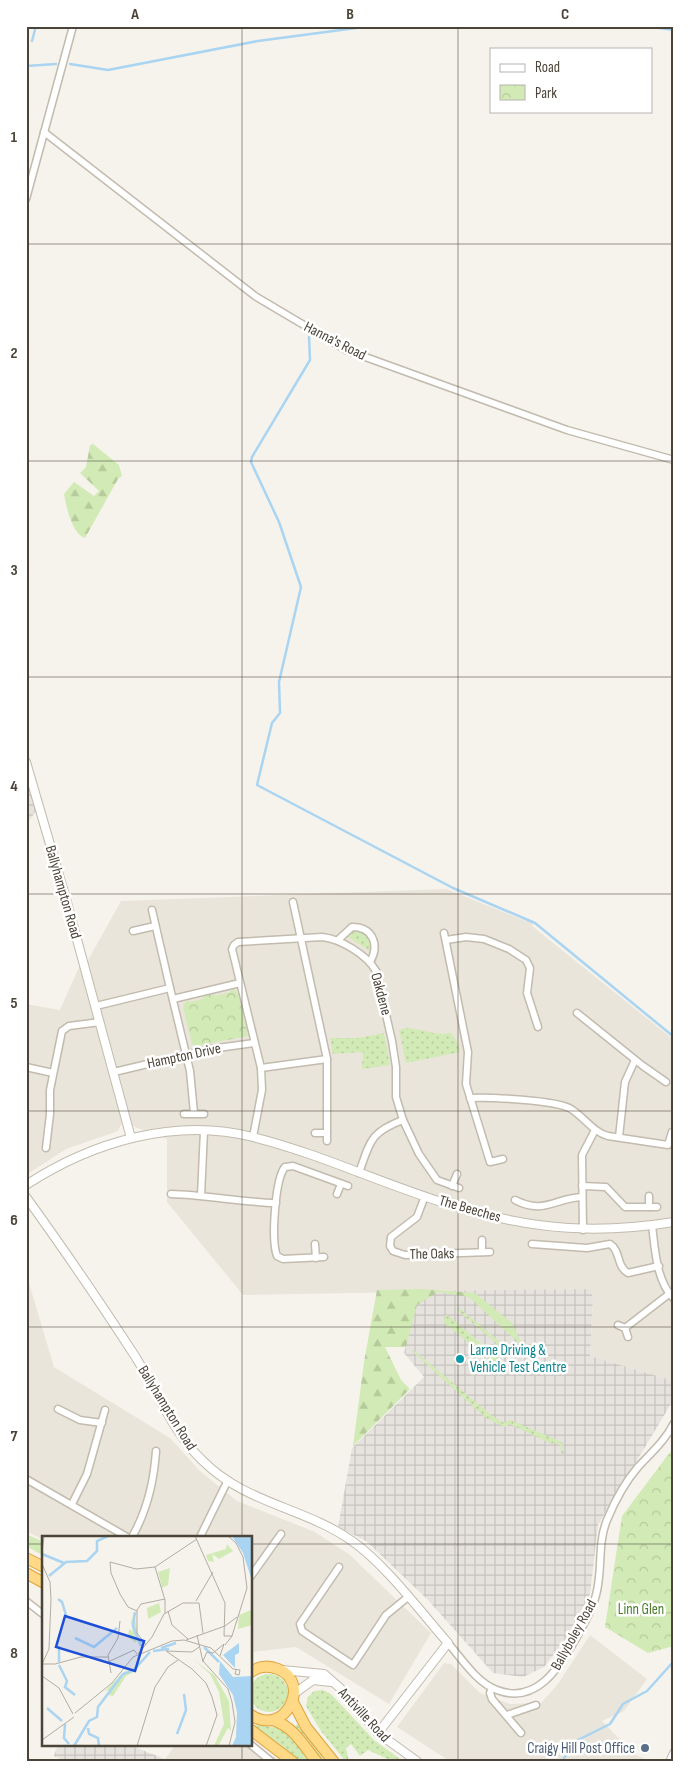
<svg xmlns="http://www.w3.org/2000/svg" width="700" height="1788" font-family="'Sofia Sans Condensed',sans-serif">
<style>
.residential{fill:#eae5da}
.industrial{fill:url(#industrial-grid)}
.grass{fill:url(#grass-dots)}
.forest{fill:url(#forest-firs)}
.park{fill:url(#park-crowns)}
.lines{fill:none;stroke-linecap:round;stroke-linejoin:round}
.stream{stroke:#a9d4f2;stroke-width:2.5}
.minor-casing{stroke:#c2bbae;stroke-width:9}
.tertiary-casing{stroke:#c2bbae;stroke-width:10}
.trunk-casing{stroke:#e0a43c;stroke-width:12}
.minor{stroke:#fff;stroke-width:6}
.tertiary{stroke:#fff;stroke-width:8}
.trunk{stroke:#ffd985;stroke-width:10}
.grid{fill:none;stroke:#4b4439;stroke-width:1;stroke-opacity:0.55}
.culture-dot{fill:#0f9aa8;stroke:#fff;stroke-width:2}
.service-dot{fill:#5c6f8a;stroke:#fff;stroke-width:2}
.labels{text-anchor:middle;dominant-baseline:central;stroke-width:5;stroke-linejoin:round;paint-order:stroke}
.street-label{font-size:15px;fill:#4b4439;stroke:#fff}
.culture-label{font-size:15px;fill:#0d838f;stroke:#fff;text-anchor:start}
.park-label{font-size:15px;fill:#4a7f2a;stroke:#fff}
.service-label{font-size:15px;fill:#4e5e75;stroke:#fff;text-anchor:end}
.inset-river{fill:none;stroke:#a9d4f2;stroke-width:2.5}
.inset-road{fill:none;stroke:#b2ada4;stroke-width:1}
.view{fill:#1d4ed8;fill-opacity:0.15;stroke:#1d4ed8;stroke-width:2.5}
.inset-edge{fill:none;stroke:#4b4439;stroke-width:2.5}
.neatline{fill:none;stroke:#4b4439;stroke-width:2}
.grid-label{font-size:16px;text-anchor:middle;font-weight:bold;fill:#4b4439}
</style>
<defs>
<pattern id="industrial-grid" width="8" height="8" patternUnits="userSpaceOnUse" patternTransform="scale(1.25)"><rect width="8" height="8" fill="#e6e2dd"/><path d="M0 4h8M4 0v8" fill="none" stroke="#c7c3be"/></pattern>
<pattern id="grass-dots" width="8" height="8" patternUnits="userSpaceOnUse" patternTransform="scale(1.25)"><rect width="8" height="8" fill="#d2eab5"/><path d="M2 2h.1M6 6h.1" fill="none" stroke="#b6ca9c" stroke-width="1.8" stroke-linecap="round"/></pattern>
<pattern id="forest-firs" width="22" height="20" patternUnits="userSpaceOnUse" patternTransform="scale(1.25)"><rect width="22" height="20" fill="#d2eab5"/><path d="M5 1l3.5 6h-7zM16 11l3.5 6h-7z" fill="#b6ca9c"/></pattern>
<pattern id="park-crowns" width="20" height="18" patternUnits="userSpaceOnUse" patternTransform="scale(1.25)"><rect width="20" height="18" fill="#d2eab5"/><path d="M2 6a3 3 0 1 1 6 0M12 15a3 3 0 1 1 6 0" fill="none" stroke="#b6ca9c"/></pattern>
</defs>
<rect width="100%" height="100%" fill="#f6f3ec"/>
<!-- residential -->
<g class="residential">
<polygon points="446,889 526,921 527,919 534,922 532,926 674,1040 674,1381 590,1356 593,1298 589,1289 243,1295 167,1202 167,1139 130,1125 87,962 121,901"/>
<polygon points="82,965 123,1121 118,1131 66,1149 26,1175 26,1004 60,1010 79,967"/>
<polygon points="26,1273 54,1367 170,1438 200,1471 237,1501 315,1532 350,1555 431,1633 389,1704 296,1647 251,1652 251,1537 44,1537 44,1540 26,1531"/>
<polygon points="590,1635 647,1679 624,1711 602,1721 634,1754 651,1762 451,1762 397,1727 444,1663 451,1664 480,1693 510,1704 541,1703 558,1684"/>
<polygon points="176,1744 245,1744 269,1762 172,1762 165,1759"/>
</g>
<!-- industrial -->
<g class="industrial">
<polygon points="26,776 36,811 26,825"/>
<polygon points="590,1289 593,1298 590,1356 674,1381 674,1399 598,1525 590,1594 567,1637 544,1667 523,1677 493,1673 427,1599 366,1541 338,1527 352,1448 424,1377 404,1353 417,1303 438,1291"/>
<polygon points="58,1744 127,1744 172,1762 67,1762 54,1756"/>
</g>
<!-- grass -->
<g class="grass">
<polygon points="351,930 364,931 373,941 373,953 345,935"/>
<path d="M407,1028C418,1028 443,1038 450,1032L457,1042L460,1052L406,1063L399,1030Z"/>
<polygon points="384,1033 390,1065 362,1069 363,1052 333,1054 330,1038 358,1038"/>
<polygon points="459,1308 511,1351 512,1353 508,1353 457,1310"/>
<polygon points="445,1315 449,1316 501,1361 499,1367 444,1323"/>
<polygon points="411,1350 416,1352 492,1416 504,1423 510,1420 562,1442 564,1454 561,1453 561,1446 554,1442 552,1444 510,1424 505,1427 486,1418"/>
<circle cx="269" cy="1693" r="19"/>
<polygon points="323,1690 331,1694 374,1740 404,1762 394,1762 368,1750 360,1756 351,1744 346,1748 349,1762 346,1762 321,1731 306,1706 308,1697 314,1691"/>
<polygon points="297,1724 324,1757 320,1760 295,1726"/>
<polygon points="254,1725 281,1728 288,1732 311,1762 298,1762"/>
</g>
<!-- forest -->
<g class="forest">
<path d="M93,444L119,465L122,476L118,479L85,538C72,534 66,506 64,494L74,482L94,496L99,491L80,473L86,467L90,445Z"/>
<polygon points="421,1289 475,1293 512,1323 523,1347 469,1297 438,1292 417,1305 406,1347 385,1347 401,1380 410,1389 353,1446 364,1362 377,1290"/>
<polygon points="26,1534 44,1542 44,1556 26,1546"/>
</g>
<!-- park -->
<g class="park">
<polygon points="233,988 238,993 248,1036 196,1046 192,1044 183,1006 187,1000 190,1002 203,999 205,995 212,994 216,996 230,992"/>
<polygon points="674,1447 674,1646 648,1653 605,1627 622,1516"/>
</g>
<g class="lines">
<!-- stream -->
<g class="stream">
<polyline points="644,26 674,30"/>
<polyline points="32,41 36,26"/>
<polyline points="70,64 108,70 258,41 371,26"/>
<polyline points="26,66 56,64"/>
<polyline points="309,337 310,360 252,457 251,462 279,522 301,587 279,682 280,713 272,723 257,785 453,888 535,923 674,1037"/>
<polyline points="26,1758 33,1762"/>
<polyline points="564,1758 578,1740 610,1724 623,1704 647,1691 674,1661"/>
</g>
<!-- minor casing -->
<g class="minor-casing">
<g id="minor">
<polyline points="44,132 255,296 346,350 567,430 674,460"/>
<polyline points="26,199 73,26"/>
<polyline points="293,902 327,1059 327,1141"/>
<polyline points="152,910 170,988"/>
<polyline points="133,931 155,926"/>
<polyline points="444,933 468,1052 466,1084 490,1162 503,1159"/>
<path d="M338,940L352,927C373,927 380,945 370,962"/>
<polyline points="446,940 466,937 484,939 509,949 526,960 530,968 527,993 538,1027"/>
<polyline points="173,999 240,983"/>
<polyline points="96,1006 170,988 190,1071 194,1113"/>
<polyline points="577,1013 643,1066 666,1082"/>
<polyline points="26,1067 53,1073"/>
<polyline points="261,1068 327,1059"/>
<polyline points="114,1072 210,1049 254,1043"/>
<path d="M470,1098C488,1097 557,1100 571,1109C584,1117 593,1132 608,1136L668,1145L672,1132"/>
<polyline points="184,1114 204,1114"/>
<polyline points="315,1133 327,1133"/>
<path d="M253,1137L262,1090L261,1068L232,949L234,945L238,942L322,937C341,939 367,955 376,971L392,1041L396,1067V1097L403,1120L419,1154L437,1180L459,1188"/>
<polyline points="619,1137 625,1082 635,1060"/>
<polyline points="46,1148 50,1114 50,1090 62,1031 69,1026 100,1022"/>
<path d="M359,1173C370,1142 370,1132 403,1120"/>
<polyline points="452,1186 457,1174"/>
<polyline points="582,1186 606,1187 625,1207 657,1207"/>
<path d="M171,1194C206,1195 240,1202 276,1203"/>
<polyline points="337,1194 341,1184"/>
<polyline points="201,1195 204,1131"/>
<polyline points="425,1196 417,1217 391,1237 390,1246 393,1251 405,1255 490,1252"/>
<polyline points="649,1196 649,1207"/>
<path d="M515,1200C544,1215 555,1198 582,1197"/>
<path d="M652,1225C655,1249 656,1281 674,1299"/>
<polyline points="583,1230 582,1155 595,1130"/>
<polyline points="482,1240 482,1252"/>
<polyline points="315,1244 316,1258"/>
<path d="M532,1244L587,1248L610,1244C621,1251 616,1266 628,1273L659,1266"/>
<path d="M324,1257L283,1259L277,1256C271,1240 275,1179 285,1167L293,1166L348,1186"/>
<polyline points="618,1325 625,1328 628,1337"/>
<polyline points="625,1328 669,1294"/>
<polyline points="58,1409 80,1420 102,1423"/>
<polyline points="26,1479 127,1537"/>
<polyline points="72,1504 87,1474 105,1410"/>
<path d="M132,1537C147,1511 154,1480 156,1451"/>
<polyline points="200,1537 227,1482"/>
<polyline points="339,1567 300,1624 302,1631 353,1665 386,1615 408,1597"/>
<polyline points="251,1576 281,1534"/>
<polyline points="26,1601 44,1615"/>
<path d="M448,1643C461,1658 477,1683 497,1690C536,1705 559,1668 575,1640C583,1626 592,1611 596,1595C603,1570 597,1544 607,1520C614,1503 626,1481 638,1467C651,1453 665,1441 674,1423"/>
<polyline points="492,1688 490,1693 492,1699 521,1733"/>
<polyline points="507,1715 536,1705"/>
<polyline points="250,1744 272,1762"/>
</g>
</g>
<!-- tertiary casing -->
<g class="tertiary-casing">
<g id="tertiary">
<polyline points="26,762 66,899 131,1138"/>
<path d="M26,1185C92,1142 175,1117 253,1137C325,1155 393,1189 464,1209C538,1230 598,1234 674,1222"/>
<path d="M26,1197C63,1248 99,1301 133,1353C156,1388 172,1432 203,1461C246,1504 306,1508 352,1541C386,1565 420,1611 448,1643L378,1733"/>
<polyline points="282,1670 324,1674 340,1688 378,1733 418,1762"/>
<polyline points="295,1693 313,1680 331,1682"/>
<polyline points="670,1762 674,1753"/>
</g>
</g>
<!-- trunk casing -->
<g class="trunk-casing">
<g id="trunk">
<polyline points="26,1558 44,1567"/>
<polyline points="26,1573 44,1583"/>
<path d="M251,1672C259,1666 268,1665 278,1669C313,1683 284,1738 251,1715"/>
<polyline points="293,1702 306,1727 334,1762"/>
<path d="M273,1720C294,1727 303,1745 317,1762"/>
<polyline points="251,1730 293,1762"/>
</g>
</g>
<!-- minor -->
<use href="#minor" class="minor"/>
<!-- tertiary -->
<use href="#tertiary" class="tertiary"/>
<!-- trunk -->
<use href="#trunk" class="trunk"/>
</g>
<!-- grid -->
<path class="grid" d="M242,26V1537M458,26V1762M26,244H674M26,461H674M26,677H674M26,894H674M26,1111H674M26,1327H674M26,1544H44M251,1544H674M242,1744V1762"/>
<!-- markers -->
<circle class="culture-dot" cx="460" cy="1359" r="5"/>
<circle class="service-dot" cx="645" cy="1748" r="5"/>
<g class="labels">
<!-- street labels -->
<g class="street-label">
<text transform="translate(335 341) rotate(27)">Hanna's Road</text>
<text transform="translate(63 892) rotate(74)">Ballyhampton Road</text>
<text transform="translate(381 994) rotate(75)">Oakdene</text>
<text transform="translate(184 1056) rotate(-12)">Hampton Drive</text>
<text transform="translate(470 1209) rotate(16)">The Beeches</text>
<text transform="translate(432 1254) rotate(-1)">The Oaks</text>
<text transform="translate(167 1408) rotate(58)">Ballyhampton Road</text>
<text transform="translate(574 1635) rotate(-61)">Ballyboley Road</text>
<text transform="translate(364 1715) rotate(47)">Antiville Road</text>
</g>
<!-- culture labels -->
<g class="culture-label">
<text x="470" y="1350">Larne Driving &amp;<tspan x="470" dy="17">Vehicle Test Centre</tspan></text>
</g>
<!-- park labels -->
<g class="park-label">
<text x="641" y="1609">Linn Glen</text>
</g>
<!-- service labels -->
<g class="service-label">
<text x="635" y="1748">Craigy Hill Post Office</text>
</g>
</g>
<!-- overview -->
<g transform="translate(42 1536)">
<rect width="210" height="210" fill="#f6f3ec"/>
<path d="M185,8L191,15L177,23L170,18L172,26L166,25L164,19L184,13Z" fill="#d2eab5"/>
<path d="M151,123L173,140L187,165L189,195L186,192L176,210H172L182,188L177,156L168,138ZM86,132L78,143L86,135L96,134L84,140L71,160L67,159V154L63,155Z" fill="#d2eab5"/>
<path d="M128,32L126,49L120,52L116,36Z" fill="#d2eab5"/>
<path d="M92,76L96,101L94,107L86,101L87,93L91,95L89,86Z" fill="#d2eab5"/>
<path d="M209,74L210,89L196,93L197,79Z" fill="#d2eab5"/>
<path d="M117,67L119,76L106,83L105,72Z" fill="#d2eab5"/>
<path d="M190,0H210V45L201,17ZM197,107V117L193,119V132L181,119ZM178,125L191,141L210,140V210H196L195,207L196,210H190L194,201L195,176L191,159L177,138Z" fill="#a9d4f2"/>
<path class="inset-river" d="M0,18L22,27M7,40L24,26L45,25L55,15V5L66,0M16,63L20,66L24,79M93,76L91,90L99,110M33,102L52,111L75,92M162,111L177,126M119,112L134,107M111,115L127,113M17,126V110M17,129L25,145L23,151L33,159M5,172L20,185M23,188L22,202L27,208M46,192L47,198L56,202L57,210M135,198L144,174L142,158M32,210L47,185L55,181L56,171L81,138L92,134L108,116"/>
<path class="inset-road" d="M153,0L183,67L182,100H190M0,16L2,0M0,28L8,46L9,63L7,113L0,128M113,31L123,64V77M154,65L171,36M95,75L86,71L78,58L69,37L68,26L94,33L113,31L155,3M126,75L130,89L146,103M155,99L161,126M144,104L183,90L195,81M104,109L95,97V74L99,68L123,63M183,109L190,100L205,52L201,21L194,7L186,0M157,111L150,116L124,115L150,133L164,147L170,161L175,179L164,210M96,118L110,101L122,78L141,67H157L161,97M178,120L182,108L171,117L165,116L161,125L186,153L190,166L193,186L187,210M66,126L92,114L95,118M0,128H13L39,121H66M69,137L66,119L76,102L78,85M0,140L17,152L31,178M33,177L70,147L91,121L130,105L142,104L169,112L191,133L198,134L197,139L193,138L194,134M0,204L32,181M95,210L113,151L126,131L136,124"/>
<path class="view" d="M23,80L102,105L93,135L14,111Z"/>
<rect width="210" height="210" class="inset-edge"/>
</g>
<!-- border -->
<rect width="700" height="1788" fill="none" stroke="#ffffff" stroke-width="55"/>
<!-- legend -->
<rect x="490" y="48" width="162" height="65" fill="#ffffff" stroke="#b7b4b0"/>
<rect x="500" y="64" width="25" height="8" fill="#ffffff" stroke="#b7b4b0"/>
<text x="535" y="72" font-size="15" fill="#4b4439">Road</text>
<rect x="500" y="85" width="25" height="15" fill="url(#park-crowns)" stroke="#b7b4b0"/>
<text x="535" y="98" font-size="15" fill="#4b4439">Park</text>
<rect x="28" y="28" width="644" height="1732" class="neatline"/>
<g class="grid-label">
<text x="135" y="19">A</text>
<text x="350" y="19">B</text>
<text x="565" y="19">C</text>
<text x="14" y="142">1</text>
<text x="14" y="358">2</text>
<text x="14" y="575">3</text>
<text x="14" y="791">4</text>
<text x="14" y="1008">5</text>
<text x="14" y="1225">6</text>
<text x="14" y="1441">7</text>
<text x="14" y="1658">8</text>
</g>
</svg>
